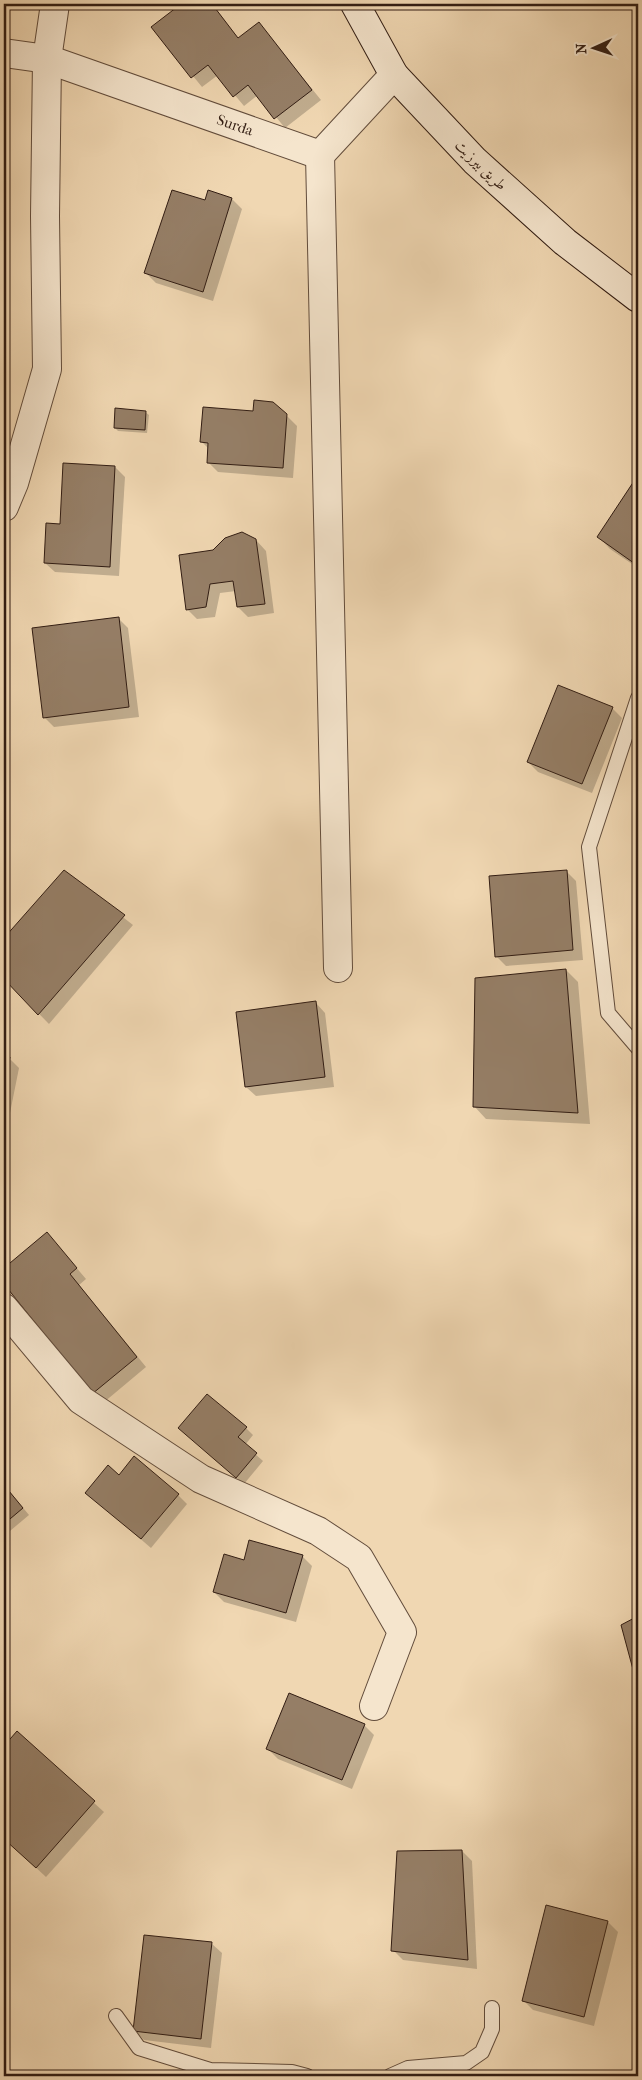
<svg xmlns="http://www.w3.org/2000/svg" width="642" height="2080" font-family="'IM FELL French Canon',Amiri,serif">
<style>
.shadow{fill:#0003}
.building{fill:#957e66;stroke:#321d13}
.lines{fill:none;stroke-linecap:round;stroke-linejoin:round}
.lane-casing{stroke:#624c3b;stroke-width:16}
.street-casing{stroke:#624c3b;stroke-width:30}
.secondary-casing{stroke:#321d13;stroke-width:30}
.lane{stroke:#f5e5cd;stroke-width:14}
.street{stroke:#f5e5cd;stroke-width:28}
.secondary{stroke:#f5e5cd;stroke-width:28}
.labels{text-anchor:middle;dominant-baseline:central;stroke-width:4;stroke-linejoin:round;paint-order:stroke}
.street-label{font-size:15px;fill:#321d13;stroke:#f5e5cd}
</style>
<rect width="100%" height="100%" fill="#f0d7b2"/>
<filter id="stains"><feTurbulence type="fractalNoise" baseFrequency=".004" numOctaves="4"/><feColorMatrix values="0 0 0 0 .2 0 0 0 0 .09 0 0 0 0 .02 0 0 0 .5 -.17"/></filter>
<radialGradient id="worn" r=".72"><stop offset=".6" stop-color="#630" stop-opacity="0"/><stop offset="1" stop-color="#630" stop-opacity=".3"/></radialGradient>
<!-- shadow -->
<g class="shadow">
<polygon points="183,4 212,4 239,39 259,24 321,100 285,128 258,95 244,106 218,75 202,87 153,27"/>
<polygon points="209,191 232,199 242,209 213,301 156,283 146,273 206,202"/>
<polygon points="145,412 149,415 147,433 118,431 115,428"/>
<polygon points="286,415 297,426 293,478 218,472 208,462 209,449 202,442"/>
<polygon points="115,467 125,477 119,576 55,572 45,563 61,525"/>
<polygon points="638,478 638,568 610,549 598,536"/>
<polygon points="256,540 266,551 274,613 248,617 238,607 236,591 220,593 215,617 197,619 187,609 214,551"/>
<polygon points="118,618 128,628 139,717 54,727 44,717"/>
<polygon points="612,708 622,718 592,793 538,772 528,762"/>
<polygon points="566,871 576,881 583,960 506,966 496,956"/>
<polygon points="65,872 133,925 49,1024 4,978 4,940"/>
<polygon points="566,970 578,982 590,1124 486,1119 474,1106"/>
<polygon points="316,1003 325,1013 334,1087 256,1096 246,1087"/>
<polygon points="4,1057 10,1059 19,1068 4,1143"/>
<polygon points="47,1233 86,1279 79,1285 146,1367 103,1403 4,1282 4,1269"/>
<polygon points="246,1428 253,1435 245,1445 263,1461 244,1484 187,1435"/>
<polygon points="119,1477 178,1495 187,1504 151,1548 87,1493"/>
<polygon points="4,1485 29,1515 4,1536"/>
<polygon points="302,1556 312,1566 296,1622 224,1602 214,1592 245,1562"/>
<polygon points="638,1617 638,1683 622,1625"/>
<polygon points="364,1725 374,1735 352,1789 278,1759 268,1749"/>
<polygon points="17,1733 104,1812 46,1877 4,1838 4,1748"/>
<polygon points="462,1851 472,1861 477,1969 403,1960 393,1950"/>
<polygon points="608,1922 618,1932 594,2026 533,2010 523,2000"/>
<polygon points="145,1936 212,1944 222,1953 211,2048 144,2040 135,2031"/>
</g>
<!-- building -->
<g class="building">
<polygon points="181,4 212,4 238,38 259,22 312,90 274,119 248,85 233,97 208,65 191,78 151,27"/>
<polygon points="172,190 205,200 208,190 232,198 203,292 144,273"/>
<polygon points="254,400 273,402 287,414 283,468 207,463 208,443 200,442 203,407 253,411"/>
<polygon points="115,408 146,411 145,430 114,428"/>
<polygon points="63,463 115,466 110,567 44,563 46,523 60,524"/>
<polygon points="638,475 638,566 597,537"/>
<polygon points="242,532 256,539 265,604 237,607 233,581 210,584 206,607 186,610 179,555 213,550 225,538"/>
<polygon points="119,617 129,707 43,718 32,628"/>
<polygon points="558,685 613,707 582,784 527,762"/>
<polygon points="64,870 125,915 38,1015 4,979 4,938"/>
<polygon points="567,870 573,950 495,957 489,876"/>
<polygon points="566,969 578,1113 473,1107 475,978"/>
<polygon points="316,1001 325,1077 245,1087 236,1012"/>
<polygon points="4,1056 10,1057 4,1088"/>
<polygon points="47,1232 77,1268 70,1274 137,1357 92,1394 4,1284 4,1268"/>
<polygon points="207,1394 247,1427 238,1437 257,1453 236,1478 178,1428"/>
<polygon points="134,1456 179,1494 141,1539 85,1493 108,1465 119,1475"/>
<polygon points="4,1485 23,1508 4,1524"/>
<polygon points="249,1540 303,1555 286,1613 213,1592 224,1554 244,1560"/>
<polygon points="638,1616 638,1688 621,1625"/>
<polygon points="289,1693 365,1724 342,1780 266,1749"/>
<polygon points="17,1731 95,1801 36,1868 4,1839 4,1746"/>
<polygon points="462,1850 468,1960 391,1951 397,1851"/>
<polygon points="546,1905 608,1921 584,2017 522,2001"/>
<polygon points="144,1935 212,1942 201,2039 133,2031"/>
</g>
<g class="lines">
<!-- lane casing -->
<g class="lane-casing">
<g id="lane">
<polyline points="638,698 589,847 608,1013 638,1048"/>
<polyline points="116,2016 139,2048 210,2070 292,2072 307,2076"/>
<polyline points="390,2076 408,2068 466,2063 482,2052 492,2029 492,2008"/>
</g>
</g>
<!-- street casing -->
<g class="street-casing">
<g id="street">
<polyline points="4,53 47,59 320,155 394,75"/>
<polyline points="320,155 338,968"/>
<polyline points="4,507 14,483 47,369 45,216 47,59 55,4"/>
<polyline points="4,1308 81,1400 201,1479 318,1531 359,1558 402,1632 374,1706"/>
</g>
</g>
<!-- secondary casing -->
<g class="secondary-casing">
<polyline id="secondary" points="355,4 394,75 475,161 565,242 638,298"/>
</g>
<!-- lane -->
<use href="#lane" class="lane"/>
<!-- street -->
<use href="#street" class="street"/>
<!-- secondary -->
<use href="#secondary" class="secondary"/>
</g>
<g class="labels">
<!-- street labels -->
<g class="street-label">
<text transform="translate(235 125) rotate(19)">Surda</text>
<text transform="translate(481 165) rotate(44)">طريق بيرزيت</text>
</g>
</g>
<!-- margin -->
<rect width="642" height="2080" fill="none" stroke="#f0d7b2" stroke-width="20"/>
<rect x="5" y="5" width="632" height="2070" fill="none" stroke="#321d13" stroke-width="2.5"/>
<rect x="10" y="10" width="622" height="2060" fill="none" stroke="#321d13"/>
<!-- north arrow -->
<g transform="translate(594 48) rotate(267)" stroke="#f5e5cd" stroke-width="4" paint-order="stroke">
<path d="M0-4L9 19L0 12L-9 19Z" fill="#321d13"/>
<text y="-8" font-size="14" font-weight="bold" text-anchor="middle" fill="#321d13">N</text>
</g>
<rect width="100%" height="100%" filter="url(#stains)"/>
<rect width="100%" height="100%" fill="url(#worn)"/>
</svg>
